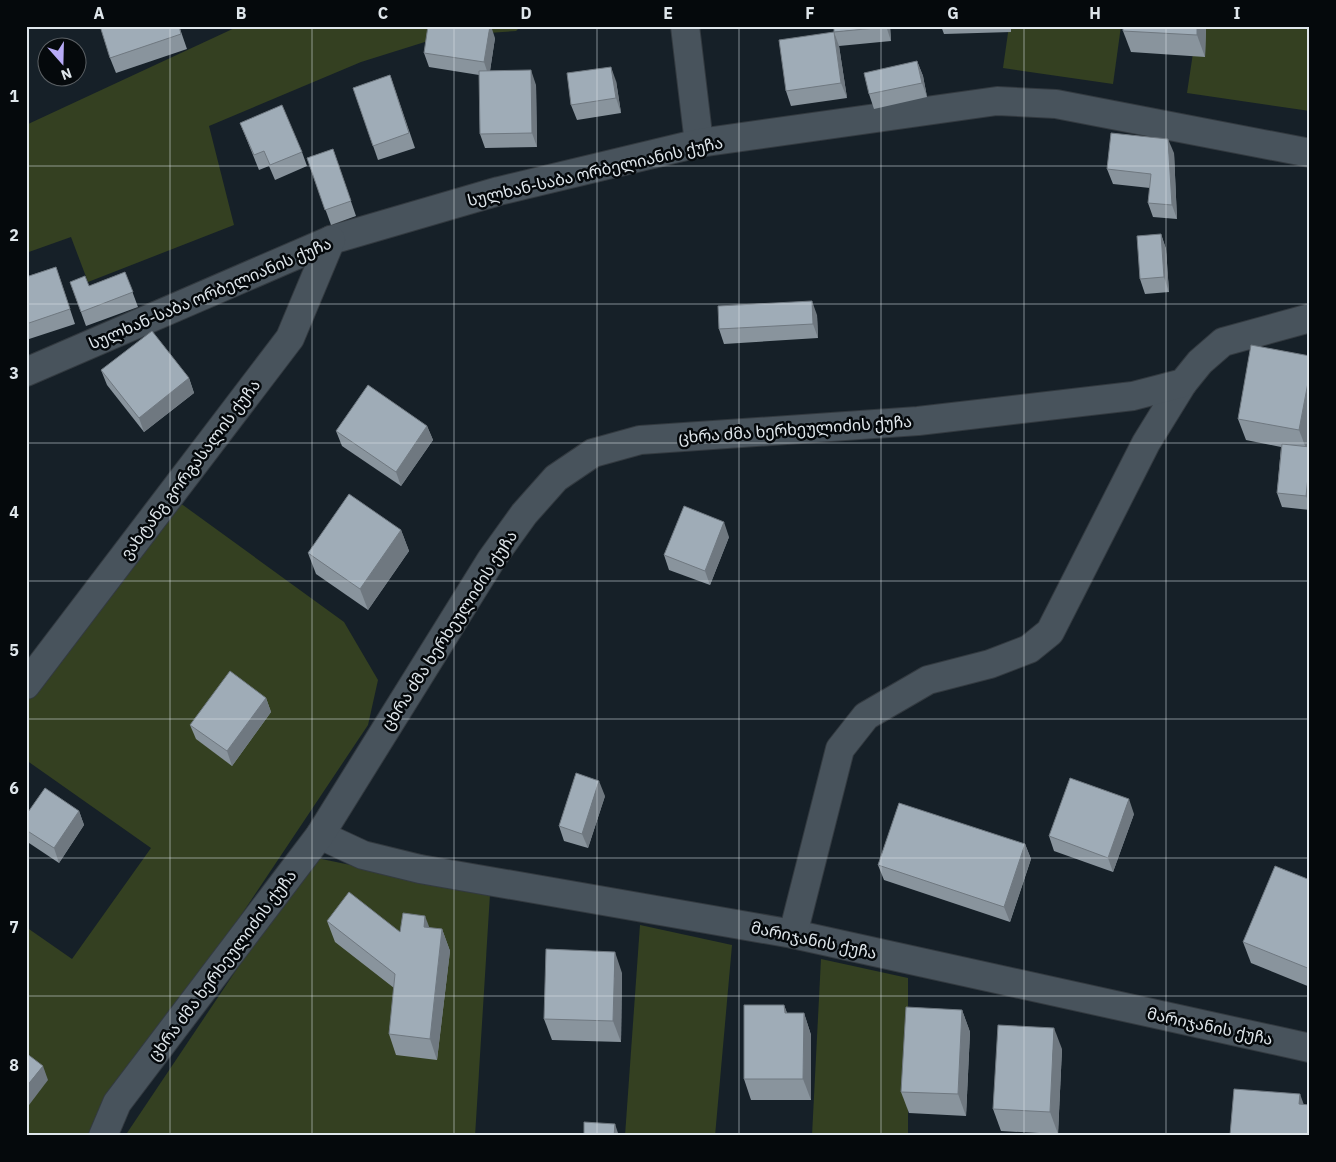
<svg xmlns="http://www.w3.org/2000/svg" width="1336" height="1162" font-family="'IBM Plex Sans','Noto Sans Georgian',sans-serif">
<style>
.green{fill:#344021}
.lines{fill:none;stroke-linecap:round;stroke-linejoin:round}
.minor-casing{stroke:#333a40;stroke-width:30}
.minor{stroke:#48535c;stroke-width:28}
.wall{fill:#89949d}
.shaded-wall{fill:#6f7880}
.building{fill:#9facb7;stroke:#6f7880}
.grid{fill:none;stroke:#dfe6eb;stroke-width:1;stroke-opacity:0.55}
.labels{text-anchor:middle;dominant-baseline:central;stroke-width:5;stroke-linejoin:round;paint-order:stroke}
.street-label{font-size:16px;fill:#dfe6eb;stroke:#05090c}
.neatline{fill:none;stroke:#dfe6eb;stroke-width:2}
.grid-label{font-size:16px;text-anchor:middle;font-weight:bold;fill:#dfe6eb}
</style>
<rect width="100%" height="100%" fill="#162028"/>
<!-- green -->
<g class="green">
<polygon points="239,26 521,26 516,31 444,36 361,62 209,126 234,225 88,282 71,237 26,253 26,125"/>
<polygon points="1009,26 1121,26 1113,84 1003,68"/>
<polygon points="1150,26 1310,26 1310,111 1187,93 1196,33"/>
<polygon points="176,500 344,622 378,680 368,725 109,1113 101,1136 26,1136 26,927 72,959 151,848 26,760 26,703"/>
<polygon points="312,857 490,894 475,1136 125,1136"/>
<polygon points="640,925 732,945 715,1136 625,1136"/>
<polygon points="821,959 908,978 908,1136 812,1136"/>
</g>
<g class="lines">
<!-- minor casing -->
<g class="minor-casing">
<g id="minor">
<polyline points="685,26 699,143"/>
<polyline points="26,372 331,240 499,191 699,143 997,101 1056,104 1310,153"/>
<polyline points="26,685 290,338 331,240"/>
<polyline points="320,835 363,855 420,869 793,934 1310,1048"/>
<polyline points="793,934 840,749 866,716 928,680 990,664 1029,649 1050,632 1146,443 1183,383"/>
<polyline points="103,1136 117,1103 320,835 491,560 524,514 556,478 593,453 640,440 918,421 1133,396 1183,383 1200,362 1223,342 1310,318"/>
</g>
</g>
<!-- minor -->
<use href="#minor" class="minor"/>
</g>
<!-- wall -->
<g class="wall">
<polygon points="179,26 187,49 116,73 110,58"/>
<polygon points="890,26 891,41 839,46 847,98 791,106 786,91 834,32"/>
<polygon points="941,26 1011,26 1011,32 944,34"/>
<polygon points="1123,26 1206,26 1205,57 1131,52 1123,31"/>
<polygon points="495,38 490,71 536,85 537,147 485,148 480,134 479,75 429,67 424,53"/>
<polygon points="917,61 923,76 927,97 874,109 869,94"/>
<polygon points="390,75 415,148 378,160 353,88"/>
<polygon points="616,81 621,113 577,120 571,105"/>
<polygon points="240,123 302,152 307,166 275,180 269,166 259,170"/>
<polygon points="333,149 356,216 331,225 307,158"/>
<polygon points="1174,153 1177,219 1153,217 1148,203 1150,188 1113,184 1107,169"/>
<polygon points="1161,234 1166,249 1169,292 1145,294 1140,279"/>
<polygon points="56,267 75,324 26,340 26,277"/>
<polygon points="125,272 138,307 86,326 70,282 89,286"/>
<polygon points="817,315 818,338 724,344 719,329"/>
<polygon points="1310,356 1308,447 1310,447 1310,510 1282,507 1277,493 1281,447 1246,440 1238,419"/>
<polygon points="101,370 189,378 194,393 144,432 107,385"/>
<polygon points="427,426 433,440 401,486 342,446 336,431"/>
<polygon points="401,530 409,551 368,610 316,574 308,553"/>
<polygon points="729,537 710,585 669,570 664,555"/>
<polygon points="266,698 271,712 232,766 196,739 190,725"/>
<polygon points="605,796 588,848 564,841 559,826"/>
<polygon points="79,811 84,825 59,863 26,841 26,815"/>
<polygon points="1134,814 1113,872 1054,851 1049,836"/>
<polygon points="1025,844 1031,859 1010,922 884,880 878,865"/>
<polygon points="1310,880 1310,987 1251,963 1243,942"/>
<polygon points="327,921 400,932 430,928 442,929 450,951 437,1060 396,1055 389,1034 394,988 335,942"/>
<polygon points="622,973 621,1042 552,1040 544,1019"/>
<polygon points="784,1005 787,1013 804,1013 811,1035 811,1100 751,1100 744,1079"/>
<polygon points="962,1010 970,1032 966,1116 909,1113 901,1092"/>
<polygon points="1062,1049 1058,1134 1001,1131 993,1109"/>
</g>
<!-- shaded-wall -->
<g class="shaded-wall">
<polygon points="490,26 491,26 495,38 489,77 484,62"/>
<polygon points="886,26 890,26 891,41"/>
<polygon points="1197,26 1206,26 1205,57 1197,35"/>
<polygon points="834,32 839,46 847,98 841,83"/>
<polygon points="917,61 923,76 927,97 922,83"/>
<polygon points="611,67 616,81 621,113 616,98"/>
<polygon points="531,70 536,85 537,147 532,133"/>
<polygon points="1168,139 1174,153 1177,219 1172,205"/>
<polygon points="1161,234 1166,249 1169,292 1164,277"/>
<polygon points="812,301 817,315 818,338 813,324"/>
<polygon points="1310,372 1310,436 1307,451 1299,430"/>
<polygon points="189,378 194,393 144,432 139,418"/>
<polygon points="427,426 433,440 401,486 396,472"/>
<polygon points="1310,458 1310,506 1306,496"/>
<polygon points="724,522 729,537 710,585 705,571"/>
<polygon points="401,530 409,551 368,610 360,589"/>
<polygon points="266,698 271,712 232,766 227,751"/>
<polygon points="599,781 605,796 588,848 582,834"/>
<polygon points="1129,799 1134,814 1113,872 1108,858"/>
<polygon points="79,811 84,825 59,863 54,848"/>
<polygon points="1025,844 1031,859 1010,922 1004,907"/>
<polygon points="425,916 433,937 424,927"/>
<polygon points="442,929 450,951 437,1060 430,1039"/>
<polygon points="615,952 622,973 621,1042 613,1021"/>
<polygon points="784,1005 792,1026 785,1013"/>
<polygon points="962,1010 970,1032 966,1116 958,1094"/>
<polygon points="804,1013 811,1035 811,1100 803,1079"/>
<polygon points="1054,1028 1062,1049 1058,1134 1050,1112"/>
<polygon points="43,1066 48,1080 26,1109 26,1087"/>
<polygon points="1300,1094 1308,1116 1299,1104"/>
<polygon points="615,1124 619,1136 614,1136"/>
</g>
<!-- building -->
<g class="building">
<polygon points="100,26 179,26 181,34 110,58"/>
<polygon points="428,26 490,26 484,62 424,53"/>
<polygon points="834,26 886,27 834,32 841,83 786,91 779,40 834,32"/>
<polygon points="1123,26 1197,26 1197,35 1123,31"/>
<polygon points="917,61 922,83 869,94 864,73"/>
<polygon points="611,67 616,98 571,105 567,73"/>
<polygon points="531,70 532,133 480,134 479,71"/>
<polygon points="390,75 409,133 373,146 353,88"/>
<polygon points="282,105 302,152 270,165 264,151 254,155 240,123"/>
<polygon points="1111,133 1168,139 1172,205 1148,203 1151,174 1107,169"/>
<polygon points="333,149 351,201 325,210 307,158"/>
<polygon points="1161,234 1164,277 1140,279 1137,236"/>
<polygon points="56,267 70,309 26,324 26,277"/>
<polygon points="125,272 133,292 81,312 70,282 85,276 89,286"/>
<polygon points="812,301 813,324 719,329 718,306"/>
<polygon points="152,331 189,378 139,418 101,370"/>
<polygon points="1251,345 1310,356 1310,372 1299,430 1238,419"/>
<polygon points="368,385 427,426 396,472 336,431"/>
<polygon points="1282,444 1310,447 1310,458 1306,496 1277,493"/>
<polygon points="349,494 401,530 360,589 308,553"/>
<polygon points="684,506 724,522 705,571 664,555"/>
<polygon points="230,671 266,698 227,751 190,725"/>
<polygon points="576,773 599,781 582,834 559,826"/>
<polygon points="1070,778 1129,799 1108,858 1049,836"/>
<polygon points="45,788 79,811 54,848 26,830 26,815"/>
<polygon points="899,803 1025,844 1004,907 878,865"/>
<polygon points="1275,866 1310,880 1310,969 1243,942"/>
<polygon points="349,892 400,932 403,913 425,916 424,927 442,929 430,1039 389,1034 395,974 327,921"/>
<polygon points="546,949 615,952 613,1021 544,1019"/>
<polygon points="744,1005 784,1005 785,1013 804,1013 803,1079 744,1079"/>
<polygon points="906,1007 962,1010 958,1094 901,1092"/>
<polygon points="998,1025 1054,1028 1050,1112 993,1109"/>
<polygon points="26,1053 43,1066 26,1087"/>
<polygon points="1234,1089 1300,1094 1299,1104 1310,1105 1310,1136 1230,1135"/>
<polygon points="584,1122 615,1124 614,1136 584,1136"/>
</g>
<!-- grid -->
<path class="grid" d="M170,26V1136M312,26V1136M454,26V1136M597,26V1136M739,26V1136M881,26V1136M1024,26V1136M1166,26V1136M26,166H1310M26,304H1310M26,443H1310M26,581H1310M26,719H1310M26,858H1310M26,996H1310"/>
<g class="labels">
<!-- street labels -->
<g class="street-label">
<text transform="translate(595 171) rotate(-13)">სულხან-საბა ორბელიანის ქუჩა</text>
<text transform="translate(210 293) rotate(-23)">სულხან-საბა ორბელიანის ქუჩა</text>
<text transform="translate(795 429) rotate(-4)">ცხრა ძმა ხერხეულიძის ქუჩა</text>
<text transform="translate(190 469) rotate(-53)">ვახტანგ გორგასალის ქუჩა</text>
<text transform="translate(449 630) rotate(-57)">ცხრა ძმა ხერხეულიძის ქუჩა</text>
<text transform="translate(814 940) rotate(12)">მარიჯანის ქუჩა</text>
<text transform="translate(222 965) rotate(-53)">ცხრა ძმა ხერხეულიძის ქუჩა</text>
<text transform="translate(1210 1026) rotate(12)">მარიჯანის ქუჩა</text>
</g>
</g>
<!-- border -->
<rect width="1336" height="1162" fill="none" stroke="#05090c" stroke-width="55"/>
<!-- north arrow -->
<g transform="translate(62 62) rotate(160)"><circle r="24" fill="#05090c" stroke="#5c6165"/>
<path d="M0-4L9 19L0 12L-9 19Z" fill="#b8abf7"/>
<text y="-8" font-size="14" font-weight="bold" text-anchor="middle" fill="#dfe6eb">N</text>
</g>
<rect x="28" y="28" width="1280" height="1106" class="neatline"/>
<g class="grid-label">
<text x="99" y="19">A</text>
<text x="241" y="19">B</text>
<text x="383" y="19">C</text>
<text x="526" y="19">D</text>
<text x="668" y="19">E</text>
<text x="810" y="19">F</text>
<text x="953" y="19">G</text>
<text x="1095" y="19">H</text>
<text x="1237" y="19">I</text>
<text x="14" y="102">1</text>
<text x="14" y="241">2</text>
<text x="14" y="379">3</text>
<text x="14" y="518">4</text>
<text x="14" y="656">5</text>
<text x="14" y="794">6</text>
<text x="14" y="933">7</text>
<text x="14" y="1071">8</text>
</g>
</svg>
